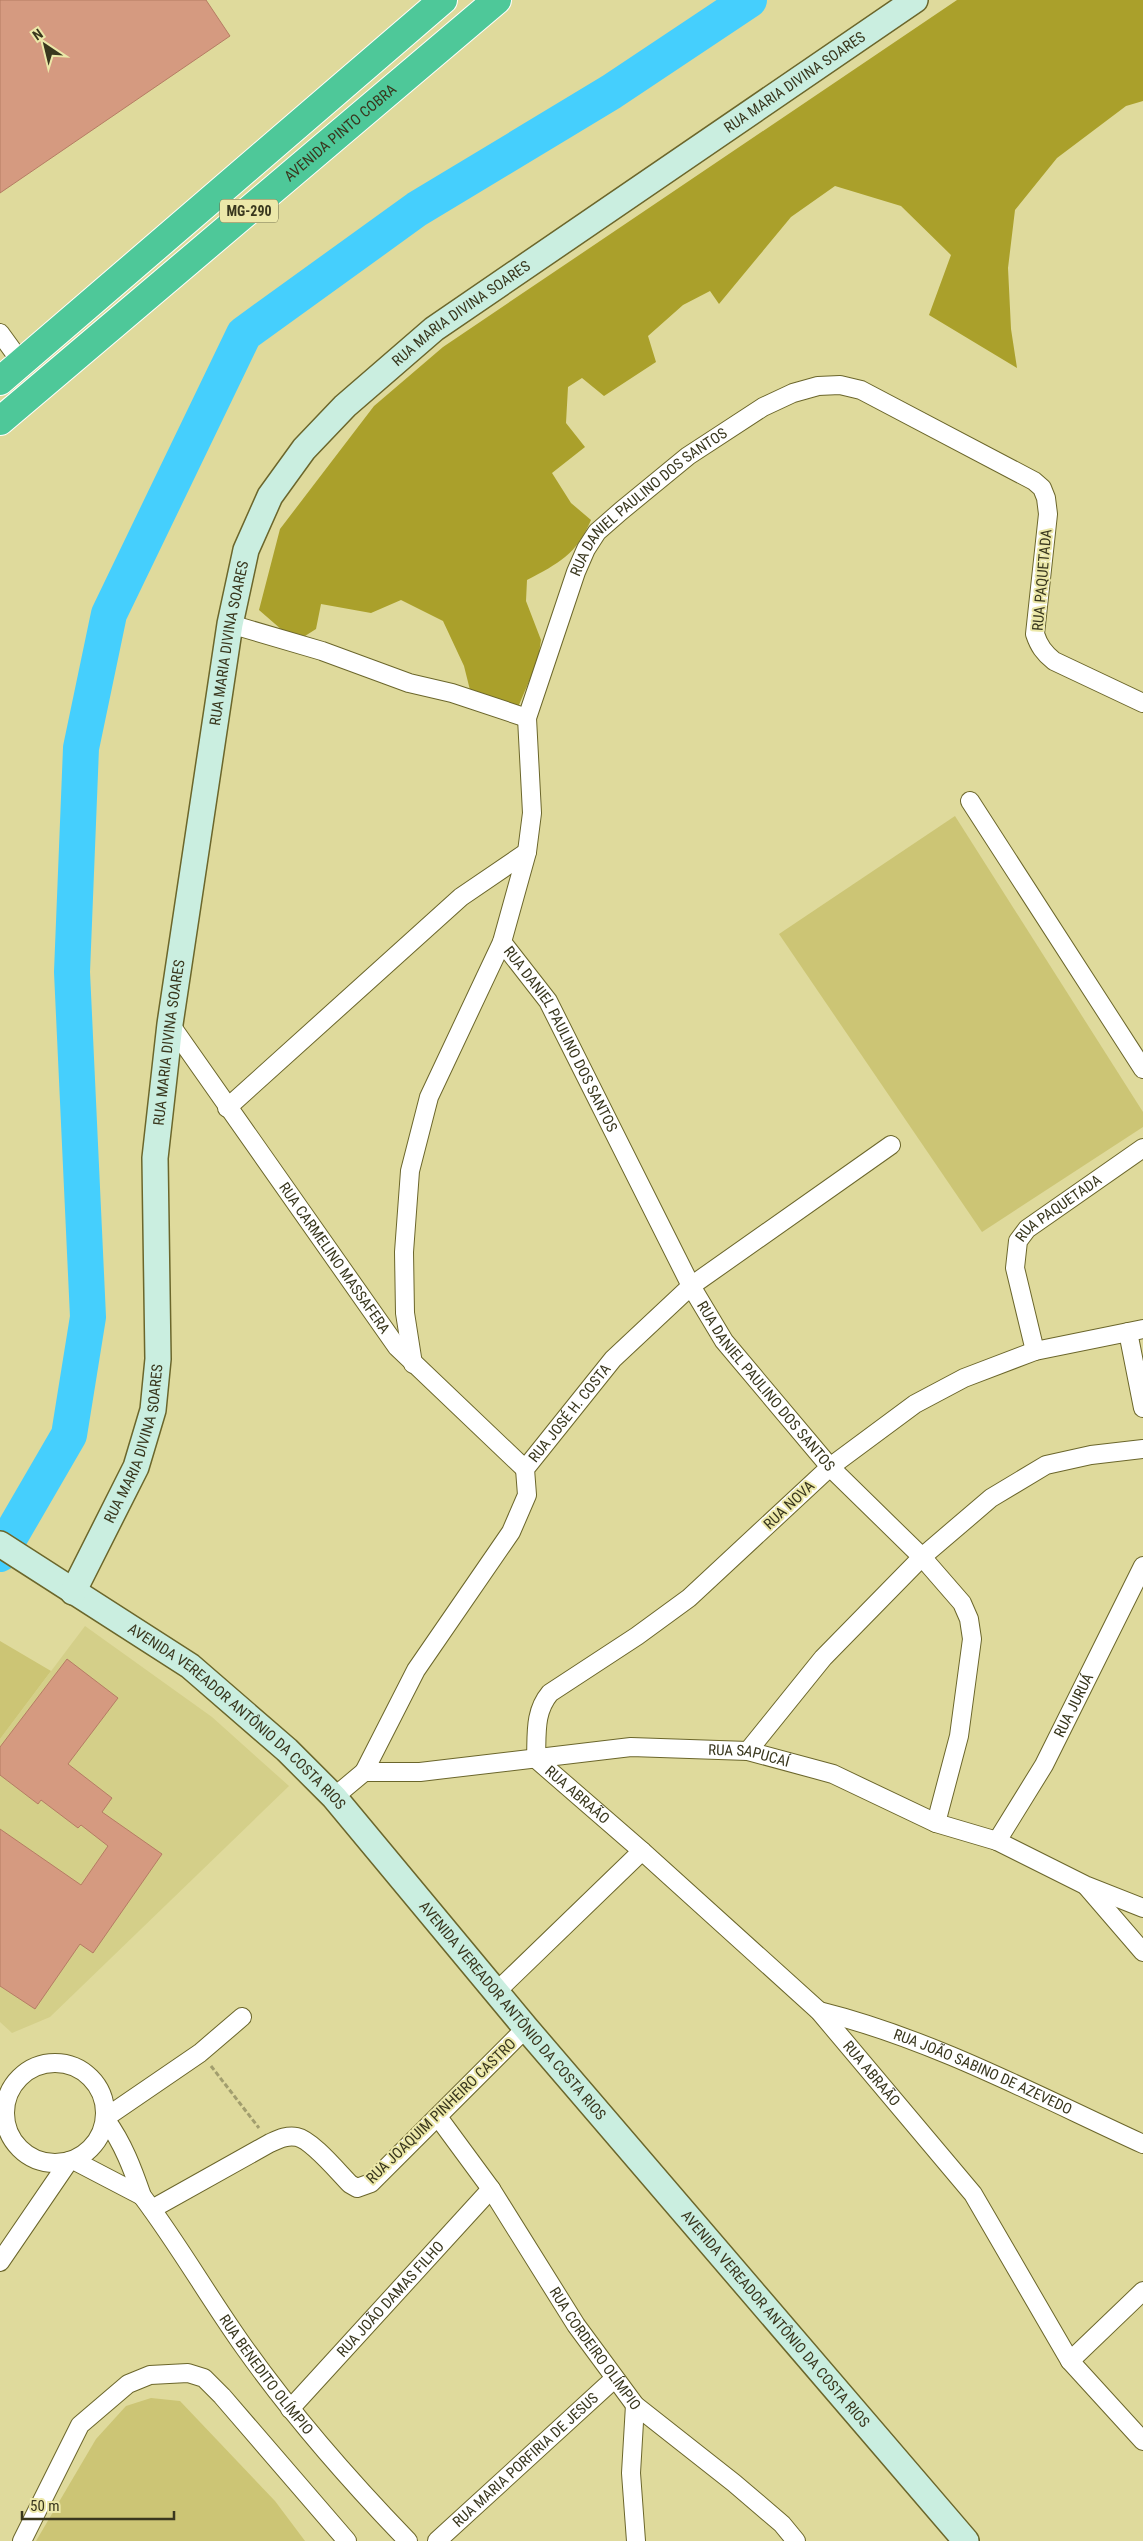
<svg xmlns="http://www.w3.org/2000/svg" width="1143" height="2541" font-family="'Roboto Condensed',sans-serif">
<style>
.built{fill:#d4cf89}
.green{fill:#ccc575}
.forest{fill:#aaa02b}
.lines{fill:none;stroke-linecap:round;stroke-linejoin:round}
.river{stroke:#45cffd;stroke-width:36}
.building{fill:#d59a80;stroke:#b57c63}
.street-casing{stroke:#6b662b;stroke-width:20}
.secondary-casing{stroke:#6b662b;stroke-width:28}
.highway-casing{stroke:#fff;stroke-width:30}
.path{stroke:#a29e6e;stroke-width:3;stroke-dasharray:5 2.5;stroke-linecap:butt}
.street{stroke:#fff;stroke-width:18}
.secondary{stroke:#caeee0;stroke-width:25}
.highway{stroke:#4ec899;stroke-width:28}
.labels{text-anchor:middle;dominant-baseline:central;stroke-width:4;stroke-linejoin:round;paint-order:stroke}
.shield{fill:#ece8a9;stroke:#6f6c48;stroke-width:1}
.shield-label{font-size:14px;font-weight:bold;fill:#39371e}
.street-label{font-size:15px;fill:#39371e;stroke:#ece8a9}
</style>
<rect width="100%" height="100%" fill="#dfda9c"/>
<!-- built -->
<polygon class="built" points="85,1626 212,1717 289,1786 50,2017 12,2033 0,2022 0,1739"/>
<!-- green -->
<g class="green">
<polygon points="955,816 1143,1112 1143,1127 982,1232 779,934"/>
<polygon points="0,1641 51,1671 0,1739"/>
<polygon points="151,2398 180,2401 275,2501 305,2541 36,2541 96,2439 126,2406"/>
</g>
<!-- forest -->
<path class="forest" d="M957,0H1143V101L1126,106L1057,158L1015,210L1008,268L1011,329L1017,368L929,315L951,255L901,206L835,186L791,217L719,304L710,291L683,305L648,336L656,362L604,396L582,378L568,387L566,423L585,447L552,473L571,503L591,520C576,555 559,563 527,580L526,601L541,640L538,660L516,712L471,694L464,666L443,621L401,600L371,613L321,604L316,629L305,636L282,630L259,610L280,529L374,406L443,347Z"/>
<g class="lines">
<!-- river -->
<polyline class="river" points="0,1554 69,1435 88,1317 72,972 81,748 109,614 244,334 417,209 611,92 749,0"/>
</g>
<!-- building -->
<g class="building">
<polygon points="0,0 206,0 230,36 0,193"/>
<polygon points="67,1659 118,1698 68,1764 112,1798 102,1812 162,1854 93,1953 80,1944 35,2009 0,1986 0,1829 81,1885 108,1846 81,1825 78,1828 41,1800 38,1804 0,1775 0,1747"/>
</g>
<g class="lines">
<!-- street casing -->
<g class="street-casing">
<g id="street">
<polyline points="0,333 21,362"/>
<polyline points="230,624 322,651 409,683 452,693 527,718"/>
<polyline points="970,801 1143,1069"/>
<path id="s1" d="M502,942L548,1001L691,1286L724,1341L830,1467L922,1557L962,1603L969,1619L972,1639L959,1736L936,1823"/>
<path id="s2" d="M170,1024L397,1347L525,1469"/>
<polyline points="227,1108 461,897 527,852"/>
<path id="s3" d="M1143,1329L1035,1351L964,1378L915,1404L830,1467L689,1598L637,1636L550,1693C534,1712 537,1734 536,1759L642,1851L819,2011L973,2194L1070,2361L1143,2441"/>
<polyline points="1128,1332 1143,1408"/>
<path id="s4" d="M1035,1351L1015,1268L1018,1241L1027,1229L1143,1148"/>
<path id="s5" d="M413,1364L405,1313L404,1252L410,1171L429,1097L502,942L527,852L532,813L527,718L576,572L586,549L597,532L621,511L688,456L763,407L793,393L818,386L840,385L861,390L1034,481L1042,488L1046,498L1048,514L1035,634C1039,646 1044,653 1054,661L1143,703"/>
<polyline points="748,1751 823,1658 922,1557 991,1498 1046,1465 1091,1455 1143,1449"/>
<path id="s6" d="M364,1772L416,1670L511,1532L527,1495L525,1469L613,1359L691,1286L891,1145"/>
<path id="s7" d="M334,1797L364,1772H420L631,1747L748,1751L833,1774L936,1823L997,1841L1085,1885L1143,1908"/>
<path id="s8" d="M997,1841L1044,1765L1143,1566"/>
<polyline points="1087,1887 1143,1952"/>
<polyline points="496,1992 642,1851"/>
<path id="s9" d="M819,2011C932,2039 1038,2096 1143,2144"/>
<circle cx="55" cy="2113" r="50"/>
<path id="s10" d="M438,2117L491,2189L576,2325L635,2405L734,2483L782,2524L796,2541"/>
<polyline points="105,2118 200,2053 242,2017"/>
<path id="s11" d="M106,2120C123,2143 133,2170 142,2196C179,2245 209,2298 244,2347C293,2416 349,2480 408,2541"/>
<polyline points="73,2160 142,2196"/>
<path d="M152,2209L270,2143C279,2139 287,2135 297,2137C312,2140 339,2173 350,2184L357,2188L371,2183L526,2028"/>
<polyline points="0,2262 69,2161"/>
<polyline points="1070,2361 1143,2291"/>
<polyline points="635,2405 631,2473 636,2541"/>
<path id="s12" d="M290,2409L491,2189"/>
<polyline points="22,2541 80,2425 128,2384 150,2375 188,2373 204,2378 222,2396 347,2541"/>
<path id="s13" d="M437,2541L614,2379"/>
</g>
</g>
<!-- secondary casing -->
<g class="secondary-casing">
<g id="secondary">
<path id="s14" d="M0,1544L190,1666L287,1750L334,1797L526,2028L966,2541"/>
<path id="s15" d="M73,1592L136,1467L153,1410L158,1359L155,1158L170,1024L230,624L246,550L270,496L304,449L345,406L434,329L915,0"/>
</g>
</g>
<!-- highway casing -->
<g class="highway-casing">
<g id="highway">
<polyline points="0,381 443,0"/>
<path id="s16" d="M0,421L497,0"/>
</g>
</g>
<!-- path -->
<polyline class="path" points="211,2066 259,2128"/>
<!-- street -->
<use href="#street" class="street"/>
<!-- secondary -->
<use href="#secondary" class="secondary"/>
<!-- highway -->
<use href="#highway" class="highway"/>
</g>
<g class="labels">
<!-- shield labels -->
<rect class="shield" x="220" y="199.5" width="58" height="23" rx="4"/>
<g class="shield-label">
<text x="249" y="211">MG-290</text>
</g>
<!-- street labels -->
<g class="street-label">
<text stroke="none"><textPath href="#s15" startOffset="1798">RUA MARIA DIVINA SOARES</textPath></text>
<text stroke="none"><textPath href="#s16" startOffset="446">AVENIDA PINTO COBRA</textPath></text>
<text stroke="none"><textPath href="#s15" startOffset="1392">RUA MARIA DIVINA SOARES</textPath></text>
<text stroke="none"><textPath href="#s5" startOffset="926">RUA DANIEL PAULINO DOS SANTOS</textPath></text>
<text transform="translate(1042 580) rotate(-85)">RUA PAQUETADA</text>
<text stroke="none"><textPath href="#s15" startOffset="972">RUA MARIA DIVINA SOARES</textPath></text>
<text stroke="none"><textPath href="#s1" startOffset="114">RUA DANIEL PAULINO DOS SANTOS</textPath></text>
<text stroke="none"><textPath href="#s15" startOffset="568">RUA MARIA DIVINA SOARES</textPath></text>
<text stroke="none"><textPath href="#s4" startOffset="165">RUA PAQUETADA</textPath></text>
<text stroke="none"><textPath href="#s2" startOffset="286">RUA CARMELINO MASSAFERA</textPath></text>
<text stroke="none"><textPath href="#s1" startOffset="519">RUA DANIEL PAULINO DOS SANTOS</textPath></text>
<text stroke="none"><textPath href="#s6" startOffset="420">RUA JOSÉ H. COSTA</textPath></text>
<text stroke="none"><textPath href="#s15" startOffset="162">RUA MARIA DIVINA SOARES</textPath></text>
<text transform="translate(789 1505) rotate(-43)">RUA NOVA</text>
<text stroke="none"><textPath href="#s8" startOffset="156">RUA JURUÁ</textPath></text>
<text stroke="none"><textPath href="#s14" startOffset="294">AVENIDA VEREADOR ANTÔNIO DA COSTA RIOS</textPath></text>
<text stroke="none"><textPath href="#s7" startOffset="426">RUA SAPUCAÍ</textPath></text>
<text stroke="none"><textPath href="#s3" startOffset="832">RUA ABRAÃO</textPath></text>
<text stroke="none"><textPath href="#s14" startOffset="699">AVENIDA VEREADOR ANTÔNIO DA COSTA RIOS</textPath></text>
<text stroke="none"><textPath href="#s3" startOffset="1238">RUA ABRAÃO</textPath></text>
<text stroke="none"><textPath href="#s9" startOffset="175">RUA JOÃO SABINO DE AZEVEDO</textPath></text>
<text transform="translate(441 2111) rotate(-44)">RUA JOAQUIM PINHEIRO CASTRO</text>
<text stroke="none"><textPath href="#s12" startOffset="149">RUA JOÃO DAMAS FILHO</textPath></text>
<text stroke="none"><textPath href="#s14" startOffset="1104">AVENIDA VEREADOR ANTÔNIO DA COSTA RIOS</textPath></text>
<text stroke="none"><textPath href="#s10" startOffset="280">RUA CORDEIRO OLÍMPIO</textPath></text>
<text stroke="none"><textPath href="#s11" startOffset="302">RUA BENEDITO OLÍMPIO</textPath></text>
<text stroke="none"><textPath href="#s13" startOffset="120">RUA MARIA PORFIRIA DE JESUS</textPath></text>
</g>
</g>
<!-- north arrow -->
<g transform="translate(45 45) rotate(325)" stroke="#ece8a9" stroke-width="4" paint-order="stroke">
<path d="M0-4L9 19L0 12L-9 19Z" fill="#39371e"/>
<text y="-8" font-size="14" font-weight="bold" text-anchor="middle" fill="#39371e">N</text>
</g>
<!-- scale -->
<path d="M22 2511v8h152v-8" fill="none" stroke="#39371e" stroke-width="2.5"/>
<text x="30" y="2511" font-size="15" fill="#39371e" stroke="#ece8a9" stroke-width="4" paint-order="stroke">50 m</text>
</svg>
